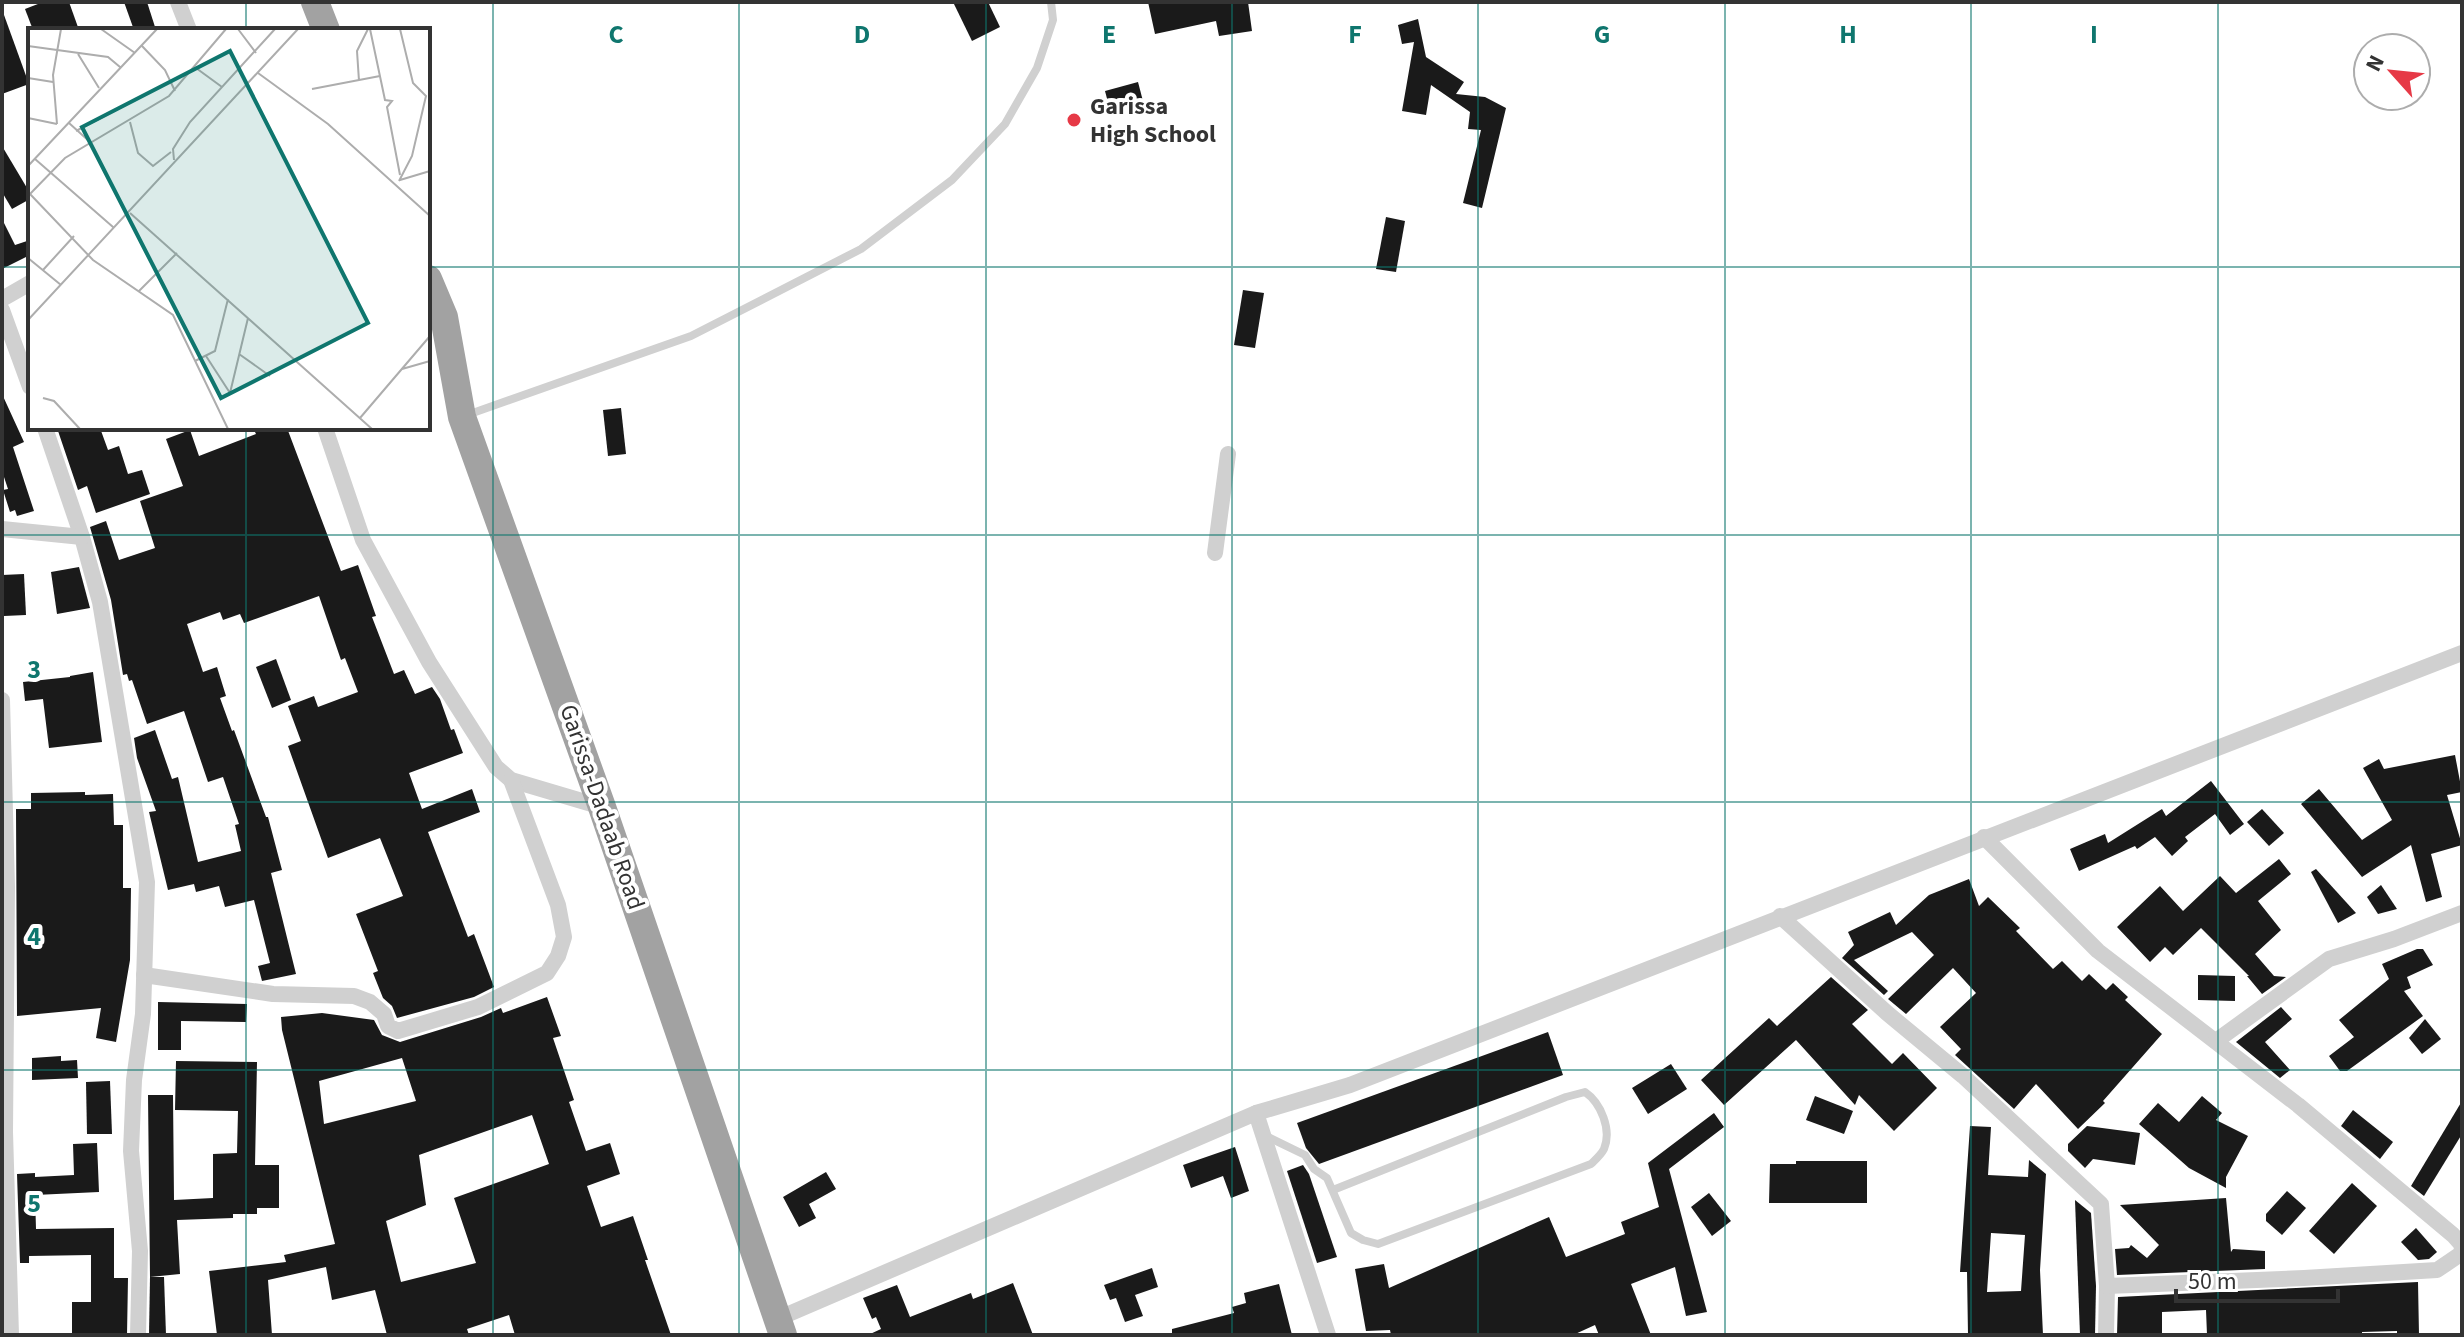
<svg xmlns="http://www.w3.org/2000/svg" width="2464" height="1337" font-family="'Source Sans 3',sans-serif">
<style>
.building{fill:#1a1a1a;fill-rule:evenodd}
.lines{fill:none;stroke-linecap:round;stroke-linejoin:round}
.service{stroke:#d0d0d0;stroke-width:8}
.minor{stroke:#d0d0d0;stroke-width:16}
.trunk{stroke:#a2a2a2;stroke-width:28}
.grid{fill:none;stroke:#0f766e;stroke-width:2;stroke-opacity:0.55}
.poi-dot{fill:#e63946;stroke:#fff;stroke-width:3}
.labels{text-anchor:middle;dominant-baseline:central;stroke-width:8;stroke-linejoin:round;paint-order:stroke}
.poi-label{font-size:24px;font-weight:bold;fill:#333;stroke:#fff;text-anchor:start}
.street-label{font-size:24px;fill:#333;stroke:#fff}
.inset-road{fill:none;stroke:#adadad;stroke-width:2}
.view{fill:#0f766e;fill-opacity:0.15;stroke:#0f766e;stroke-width:4}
.inset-edge{fill:none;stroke:#333;stroke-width:4}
.grid-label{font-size:26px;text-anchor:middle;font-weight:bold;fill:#0f766e;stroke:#fff;stroke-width:8;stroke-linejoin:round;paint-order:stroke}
</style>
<rect width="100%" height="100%" fill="#fff"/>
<!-- building -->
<g class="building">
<polygon points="43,2 69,2 79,30 33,30 25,9"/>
<polygon points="124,2 147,2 156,30 134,30"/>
<polygon points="953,2 988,2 1000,27 972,41"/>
<polygon points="1148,2 1248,2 1252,31 1219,36 1216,21 1155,34"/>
<polygon points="2,15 4,15 29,84 2,94"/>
<polygon points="1418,19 1426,57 1464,82 1456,94 1485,97 1506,108 1482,208 1463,203 1481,130 1468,129 1470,112 1431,85 1426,115 1402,111 1414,42 1402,44 1398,25"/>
<polygon points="1138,82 1144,105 1111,114 1105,91"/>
<polygon points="2,146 30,193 30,199 12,209 2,192"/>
<polygon points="1386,217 1405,221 1396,272 1376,269"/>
<polygon points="2,219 15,245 30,240 30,255 2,269"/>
<polygon points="1243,290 1264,293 1255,348 1234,345"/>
<polygon points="2,394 24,442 13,447 34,511 17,516 15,510 10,512 3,490 8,489 2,471"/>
<polygon points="621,408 626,454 608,456 603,410"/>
<polygon points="57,428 100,428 108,450 119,446 128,474 142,470 150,494 96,513 87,486 78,490"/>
<polygon points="253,428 287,428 341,571 358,565 376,616 372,617 394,674 404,670 415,694 432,687 440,699 451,730 454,729 463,753 409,773 422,809 472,789 480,812 428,832 468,937 474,934 494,987 474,997 397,1018 392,1006 383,998 373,973 378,971 356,914 403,896 380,838 328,858 288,746 301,741 288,706 314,696 318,707 358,692 345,658 341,660 319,596 244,623 240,614 223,620 220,612 187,624 203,672 217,667 226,696 220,698 232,731 234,730 266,817 268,817 282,870 271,873 296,974 262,981 258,966 270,963 254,900 225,907 219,886 196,892 194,884 168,890 149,812 156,811 137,758 134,738 155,730 172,779 178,777 198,862 241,851 235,825 239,824 223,777 208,782 184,711 147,724 132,680 129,681 127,674 123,675 111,600 90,527 106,521 119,560 155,548 140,501 183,486 166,439 190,430 199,456 256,434"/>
<polygon points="79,567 90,608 57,614 51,572"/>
<polygon points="24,574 26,615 4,616 2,575"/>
<polygon points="276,659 291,700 272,708 256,667"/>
<polygon points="93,672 102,742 49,748 43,699 25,701 23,682 70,677 70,676"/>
<polygon points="2455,755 2462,792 2447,795 2462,845 2431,854 2442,897 2426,902 2411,845 2362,877 2301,804 2319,789 2362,840 2392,820 2363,768 2379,759 2384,769"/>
<polygon points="2211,781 2244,824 2230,835 2215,814 2185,837 2188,841 2172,856 2155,837 2137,849 2135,846 2079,871 2070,849 2105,834 2108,843 2162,809 2166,816"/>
<polygon points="85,792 85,795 113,794 114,825 123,825 123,888 131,888 130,960 116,1042 96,1038 101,1008 17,1016 16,809 31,809 31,793"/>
<polygon points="2262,809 2284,833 2269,846 2247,822"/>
<polygon points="2279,859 2291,874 2258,901 2281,930 2255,954 2274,976 2286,977 2262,994 2247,976 2249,976 2201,928 2173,955 2165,947 2150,962 2117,927 2160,886 2183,911 2220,876 2236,893"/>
<polygon points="2316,869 2356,913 2338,923 2311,872"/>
<polygon points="1969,879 1979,906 1988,897 2020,928 2016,931 2053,969 2062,961 2082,981 2089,974 2106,990 2113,983 2128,997 2125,1000 2162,1034 2103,1101 2105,1103 2078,1129 2036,1084 2014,1109 1955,1055 1961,1049 1940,1027 1976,993 1953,968 1906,1014 1888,999 1934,955 1912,932 1854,960 1888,991 1884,995 1842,958 1854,945 1848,932 1890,912 1896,925 1929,895"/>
<polygon points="2381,885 2397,909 2378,914 2367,897"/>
<polygon points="2417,949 2423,949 2433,965 2407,977 2411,988 2404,991 2423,1016 2347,1071 2340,1071 2329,1056 2354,1037 2339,1020 2389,979 2382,964"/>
<polygon points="2198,975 2235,976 2235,1001 2198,1000"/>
<polygon points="1831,977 1868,1010 1852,1024 1892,1064 1903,1053 1937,1088 1894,1131 1859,1095 1855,1105 1796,1040 1724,1105 1701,1080 1769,1018 1777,1026"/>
<path d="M547,997L561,1036L553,1038L574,1100L569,1102L586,1151L610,1143L620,1174L587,1186L601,1227L633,1216L648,1260H645L671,1335H515L509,1315L467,1329L469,1335H387L375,1290L332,1300L326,1267L268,1280L272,1335H217L209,1271L286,1262L284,1255L335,1244L282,1030L281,1017L322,1013L374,1020L382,1035L400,1042L481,1017L501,1008L503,1013ZM402,1058L416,1101L324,1124L319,1081ZM532,1115L549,1164L454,1198L476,1263L401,1282L386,1221L426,1205L419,1155Z"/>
<polygon points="158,1002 247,1004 246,1022 181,1021 181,1050 158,1050"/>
<polygon points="2281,1007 2292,1019 2265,1042 2290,1070 2280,1078 2236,1042"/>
<polygon points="2425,1019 2441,1039 2422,1054 2409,1038"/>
<polygon points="1548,1032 1563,1075 1319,1164 1306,1148 1297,1123"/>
<polygon points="61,1056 61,1061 77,1060 78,1078 32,1080 32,1058"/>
<polygon points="176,1061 257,1062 255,1165 279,1165 279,1208 257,1208 257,1214 233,1214 233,1218 177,1220 180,1274 150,1277 148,1095 173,1095 174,1200 213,1198 213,1154 237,1153 238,1111 175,1110"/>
<polygon points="1671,1064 1687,1089 1648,1114 1632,1088"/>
<polygon points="110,1081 112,1134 87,1134 86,1082"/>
<polygon points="1815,1096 1853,1111 1844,1134 1806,1120"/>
<polygon points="2202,1096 2222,1113 2216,1120 2248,1136 2226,1177 2226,1188 2189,1168 2139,1124 2158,1103 2179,1122"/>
<polygon points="2462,1101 2462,1134 2424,1196 2411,1186"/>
<polygon points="2353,1110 2393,1142 2380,1159 2341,1126"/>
<polygon points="1714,1113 1724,1127 1669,1169 1707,1312 1686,1316 1675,1267 1631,1284 1651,1335 1599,1335 1595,1325 1573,1335 1391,1335 1390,1330 1366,1331 1355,1269 1384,1264 1389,1288 1549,1217 1566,1257 1625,1234 1621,1222 1659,1207 1648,1163"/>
<path d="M1970,1126L1991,1127L1988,1175L2028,1177L2029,1160L2046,1174L2040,1270L2043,1335H1968L1967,1272H1960ZM1991,1233L2025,1235L2021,1291L1987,1292Z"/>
<polygon points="2087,1126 2140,1133 2135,1165 2093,1159 2085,1168 2068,1151 2068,1144"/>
<polygon points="97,1143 99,1192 35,1195 36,1229 114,1228 114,1278 128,1278 127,1335 72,1335 72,1302 91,1302 91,1255 29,1256 29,1263 20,1263 17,1174 35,1173 35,1177 74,1175 73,1144"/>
<polygon points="1235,1147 1249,1191 1231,1198 1223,1176 1191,1188 1183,1165"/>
<polygon points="1796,1161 1867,1161 1867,1203 1769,1203 1770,1164 1796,1164"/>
<polygon points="1303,1165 1309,1174 1337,1257 1317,1263 1287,1171"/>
<polygon points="826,1172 836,1189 809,1204 816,1218 799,1227 783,1197"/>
<polygon points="2352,1183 2377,1206 2334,1254 2309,1231"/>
<polygon points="2287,1191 2306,1208 2282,1235 2266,1221 2266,1214"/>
<polygon points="1709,1193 1731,1221 1712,1236 1691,1207"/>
<polygon points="2226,1198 2231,1252 2233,1249 2265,1251 2265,1269 2117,1275 2115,1249 2129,1248 2131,1245 2147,1258 2159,1245 2120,1205"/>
<polygon points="2075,1200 2091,1213 2096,1286 2095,1335 2080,1335"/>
<polygon points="2416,1228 2437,1252 2429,1259 2418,1260 2401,1242"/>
<polygon points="1152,1268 1158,1287 1135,1295 1143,1316 1125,1322 1116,1298 1110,1300 1104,1285"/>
<polygon points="150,1277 164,1277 166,1335 149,1335"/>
<polygon points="2418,1282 2419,1335 2397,1335 2397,1331 2362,1332 2362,1335 2207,1335 2206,1310 2162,1312 2162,1335 2117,1335 2118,1297"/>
<polygon points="1013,1283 1033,1335 868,1335 881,1329 876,1317 872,1319 863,1298 897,1285 910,1317 971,1293 973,1299"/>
<polygon points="1279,1284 1292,1335 1172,1335 1172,1329 1234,1313 1232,1307 1246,1303 1244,1293"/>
</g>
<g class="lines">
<!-- service -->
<g class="service">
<polyline points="467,415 691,336 861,249 952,180 1005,124 1037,68 1053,20 1051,2"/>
<path d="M1264,1135L1305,1155L1314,1169L1327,1178L1351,1233L1363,1240L1378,1244L1591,1164C1595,1160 1601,1155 1604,1149C1612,1130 1601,1103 1585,1092L1566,1097L1333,1190"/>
</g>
<!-- minor -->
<g class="minor">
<polyline points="178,2 189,30"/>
<polyline points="2,299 30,283"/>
<polyline points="2,310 30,387"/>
<polyline points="45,428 82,537 100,602 147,882 143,1014 134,1080 131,1151 140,1251 138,1335"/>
<polyline points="325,428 363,540 429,662 496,767 511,780 602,807"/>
<polyline points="2,529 82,537"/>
<polyline points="1215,553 1228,454"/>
<polyline points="2,700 7,887 5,1132 11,1335"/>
<polyline points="1984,837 2098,951 2298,1105 2453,1235 2461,1244 2462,1249"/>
<polyline points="1780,916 1887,1013 1963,1076 2101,1204 2107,1286 2106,1335"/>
<polyline points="144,975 273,994 354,996 370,1002 384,1014 388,1026 398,1031 478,1007 547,973 558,956 564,937 558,905 511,780"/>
<polyline points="2216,1041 2329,959 2394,939 2462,913"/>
<polyline points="1256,1113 1328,1335"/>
<polyline points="2107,1286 2304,1278 2437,1270 2462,1253"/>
<polyline points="777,1319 1256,1113 1350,1085 2462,653"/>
</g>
<!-- trunk -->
<g class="trunk">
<polyline points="315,2 326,30"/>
<polyline points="428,279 444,317 462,417 602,807 783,1335"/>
</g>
</g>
<!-- grid -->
<path class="grid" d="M246,2V30M493,2V1335M739,2V1335M986,2V1335M1232,2V1335M1478,2V1335M1725,2V1335M1971,2V1335M2218,2V1335M2,267H30M428,267H2462M246,428V1335M2,535H2462M2,802H2462M2,1070H2462"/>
<!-- markers -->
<circle class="poi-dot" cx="1074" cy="120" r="8"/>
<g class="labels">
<!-- poi labels -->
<g class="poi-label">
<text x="1090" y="106">Garissa<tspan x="1090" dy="28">High School</tspan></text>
</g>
<!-- street labels -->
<g class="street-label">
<text transform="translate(602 807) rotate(71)">Garissa-Dadaab Road</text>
</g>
</g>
<!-- overview -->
<g transform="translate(28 28)">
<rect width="402" height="402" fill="#fff"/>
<path class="inset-road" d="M73,1L107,25M210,1L228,25M342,1L357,72L364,73L359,79L372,147M0,18L80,29L92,39M114,18L137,42L147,63M50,26L71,60M168,40L194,59M230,45L300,96L402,188M0,50L25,54M331,53L329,23L340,1M284,61L352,48M0,90L29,96M102,94L110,125L125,138L143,124M41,95L62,114M29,96L25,47L33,1M48,103L143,53M7,131L85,199M146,132L145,121L162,94L247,1M0,138L129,1M372,152L402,143M371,153L384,128L398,68L385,55L372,1M2,166L65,232L145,287L200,401M1,167L37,130L141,68L198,1M102,185L344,401M0,230L33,257M15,242L46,208M111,263L149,225M0,292L270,1M211,326L242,348M178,328L202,365M167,333L187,323L200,271M374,341L402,333M202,365L220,290M15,370L26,373L52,401M332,390L402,308"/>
<path class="view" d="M202,23L340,295L193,370L54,99Z"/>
<rect width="402" height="402" class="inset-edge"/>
</g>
<g class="grid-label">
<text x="616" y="43">C</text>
<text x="862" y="43">D</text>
<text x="1109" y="43">E</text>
<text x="1355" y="43">F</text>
<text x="1602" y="43">G</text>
<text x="1848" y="43">H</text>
<text x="2094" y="43">I</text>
<text x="34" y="678">3</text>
<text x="34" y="945">4</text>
<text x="34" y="1212">5</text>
</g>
<!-- border -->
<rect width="2464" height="1337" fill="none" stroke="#333333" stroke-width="8"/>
<!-- north arrow -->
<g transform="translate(2392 72) rotate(297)"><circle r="38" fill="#ffffff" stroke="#adadad" stroke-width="2"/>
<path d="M0-6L14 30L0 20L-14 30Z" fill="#e63946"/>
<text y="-12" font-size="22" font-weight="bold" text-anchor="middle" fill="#333333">N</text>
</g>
<!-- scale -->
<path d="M2176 1289v12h162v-12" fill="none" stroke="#333333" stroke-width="4"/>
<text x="2188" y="1289" font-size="24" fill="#333333" stroke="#ffffff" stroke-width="6" paint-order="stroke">50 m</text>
</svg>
